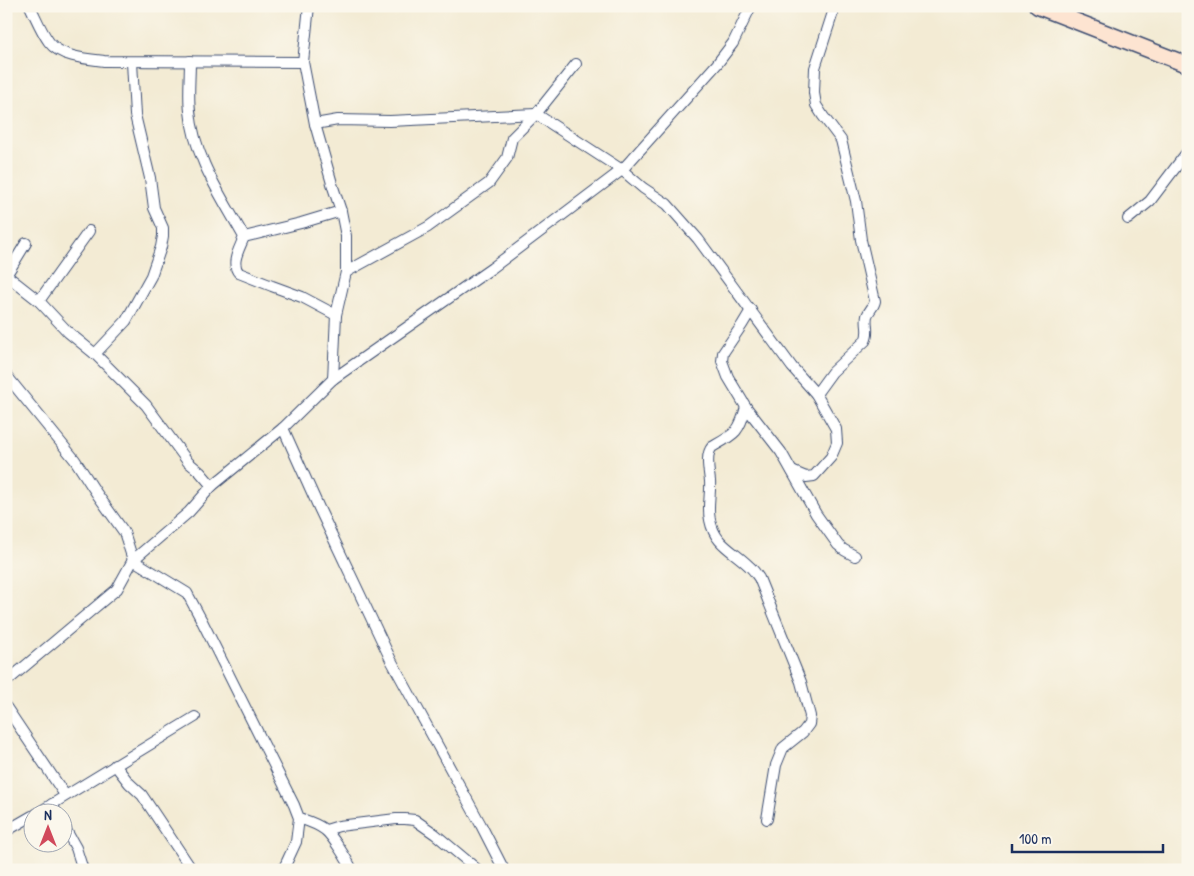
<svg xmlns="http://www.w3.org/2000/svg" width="1194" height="876" font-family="'Patrick Hand',sans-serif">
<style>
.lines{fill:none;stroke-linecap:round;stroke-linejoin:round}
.street-casing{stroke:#3b4b70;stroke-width:12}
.secondary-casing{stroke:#3b4b70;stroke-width:18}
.street{stroke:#fff;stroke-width:10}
.secondary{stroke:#fde4d1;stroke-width:15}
</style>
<rect width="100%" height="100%" fill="#fbf7ec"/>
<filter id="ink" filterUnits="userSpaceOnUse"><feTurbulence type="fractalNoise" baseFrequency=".02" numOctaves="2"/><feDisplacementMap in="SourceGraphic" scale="10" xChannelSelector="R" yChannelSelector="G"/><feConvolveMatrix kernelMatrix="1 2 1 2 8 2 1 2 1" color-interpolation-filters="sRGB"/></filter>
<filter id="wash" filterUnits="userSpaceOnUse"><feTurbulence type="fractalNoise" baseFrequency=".0096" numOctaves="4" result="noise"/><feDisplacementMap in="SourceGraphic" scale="20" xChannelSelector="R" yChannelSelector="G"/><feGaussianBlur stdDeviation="1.12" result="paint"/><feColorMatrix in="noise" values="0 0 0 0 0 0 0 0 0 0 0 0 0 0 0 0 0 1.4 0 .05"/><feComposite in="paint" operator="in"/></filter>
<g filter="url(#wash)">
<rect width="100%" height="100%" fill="#f3ebd4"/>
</g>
<g filter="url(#ink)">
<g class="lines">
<!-- street casing -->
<g class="street-casing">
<g id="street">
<path d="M30,6C36,18 41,31 49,42C60,57 87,59 104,61L303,62"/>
<polyline points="309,6 303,62 315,124 333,187 341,211 346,236 346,272 336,315 333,379"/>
<polyline points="1070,20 1071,6"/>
<path d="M190,61C190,78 188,95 190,111C194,158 222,197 244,237C240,248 230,263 239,273L272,286L302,297L336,315"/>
<polyline points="315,124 338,120 390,121 536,114 622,170 643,188 667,204 698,239 792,367 816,394 836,429 837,443 831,457 814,476 806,477 792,471"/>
<polyline points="1128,219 1150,201 1188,151"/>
<polyline points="244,237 301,223 341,211"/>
<polyline points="346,272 428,227 489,183 507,158 512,138 536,114 576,64"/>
<polyline points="7,274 26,243"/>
<polyline points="6,275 39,301 89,231"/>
<polyline points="39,301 68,332 95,354 146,405 188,462 200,472 212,486"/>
<polyline points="751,310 742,325 723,353 722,361 728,377 746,407 781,452 816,514 838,545 844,550 855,556"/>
<polyline points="95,354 126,321 151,276 161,247 163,236 163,228 154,208 150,178 135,115 132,62"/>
<polyline points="6,375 75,460 97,494 124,532 133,560 187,593 201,619 294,805 299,818 296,842 283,870"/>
<path d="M816,394L832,372L865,341C870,332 865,325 867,316C869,310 874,307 875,301L861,240L856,201L841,140L823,116L816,105L814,93L815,68L835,6"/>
<path d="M746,407C739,433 735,434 712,447C705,455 709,471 710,481C711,494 707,507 710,520C715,545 733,550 749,566C753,569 756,574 759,578L801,682L810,716L809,724L803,732L783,748L776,765L767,819"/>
<polyline points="283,428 319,508 391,660 481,825 504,870"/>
<polyline points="6,682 117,589 133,560 189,512 212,486 283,428 333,379 492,268 622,170 717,64 733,43 751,6"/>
<polyline points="6,707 65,795"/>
<polyline points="115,765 129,783 142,795 192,870"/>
<polyline points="52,804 57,814"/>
<polyline points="36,814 195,717"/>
<path d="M299,818C308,821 318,824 325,830C332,835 348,861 352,870"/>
<polyline points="62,823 76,848 83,870"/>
<polyline points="326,830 339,826 396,819 405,819 415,820 435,834 478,870"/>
<polyline points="6,831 32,816"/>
</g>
</g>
<!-- secondary casing -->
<g class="secondary-casing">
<polyline id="secondary" points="1037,6 1188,65"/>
</g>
<!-- street -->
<use href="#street" class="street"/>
<!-- secondary -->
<use href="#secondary" class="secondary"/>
</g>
</g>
<!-- margin -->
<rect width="1194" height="876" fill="none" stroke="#fbf7ec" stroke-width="25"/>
<!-- north arrow -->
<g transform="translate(48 828)"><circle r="24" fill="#fbf7ec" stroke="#a1a7b3"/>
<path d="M0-4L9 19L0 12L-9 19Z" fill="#d1495b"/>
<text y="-8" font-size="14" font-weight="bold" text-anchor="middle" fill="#1b2f5e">N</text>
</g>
<!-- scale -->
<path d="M1012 844v8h151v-8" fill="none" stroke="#1b2f5e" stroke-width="2.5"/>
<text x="1019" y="844" font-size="15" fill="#1b2f5e" stroke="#fbf7ec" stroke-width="4" paint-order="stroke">100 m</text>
</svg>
